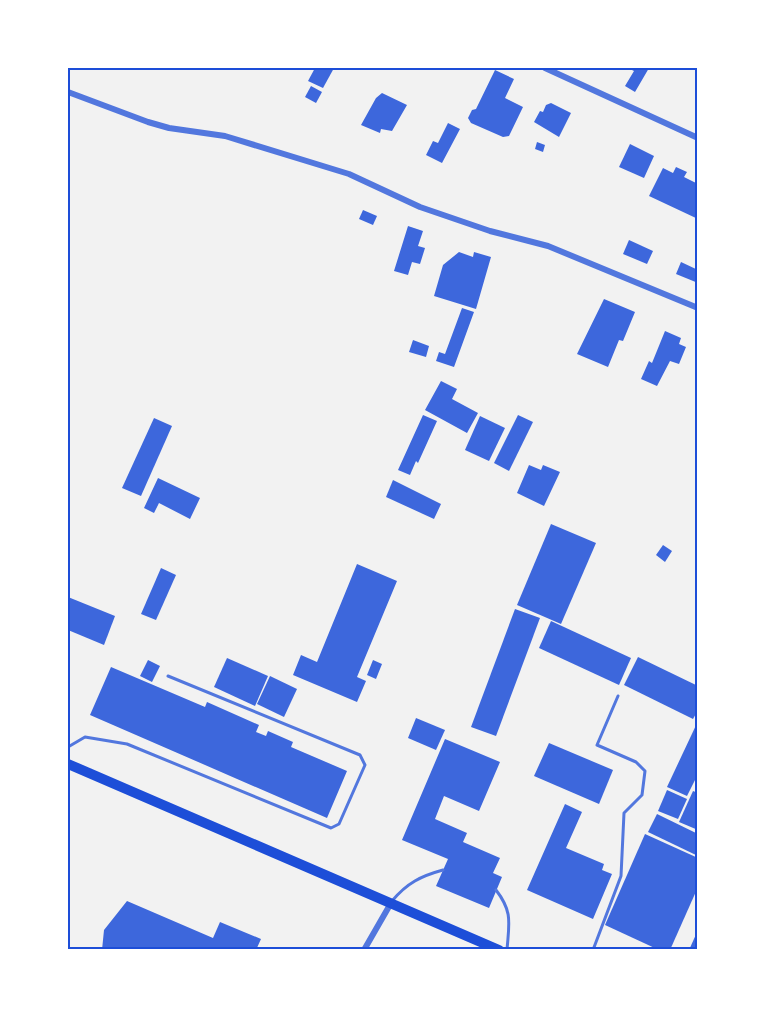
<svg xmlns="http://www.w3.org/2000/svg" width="765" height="1017" font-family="'DejaVu Sans',sans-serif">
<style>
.building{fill:#3d67dc}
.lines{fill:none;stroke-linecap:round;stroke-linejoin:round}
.service{stroke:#5277de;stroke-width:3}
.minor{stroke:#5277de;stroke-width:6}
.primary{stroke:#1d4ed8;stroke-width:10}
.neatline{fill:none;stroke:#1d4ed8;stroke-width:2}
</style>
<rect width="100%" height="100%" fill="#f2f2f2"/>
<!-- building -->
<g class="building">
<polygon points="315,68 334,68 323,88 308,81"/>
<polygon points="628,68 649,68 635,92 625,86 634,71"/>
<polygon points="495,70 514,79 505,98 523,107 509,136 503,137 471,123 468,118 472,110 476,109"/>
<polygon points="311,86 322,92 316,103 305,97"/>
<polygon points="382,93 407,105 392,131 381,129 380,133 361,125 376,98"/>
<polygon points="551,103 571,113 559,137 534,122 540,111 543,112 546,105"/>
<polygon points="448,123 460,129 442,163 426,155 433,141 438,143"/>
<polygon points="537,142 545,145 543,152 535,149"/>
<polygon points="630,144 654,156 644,178 619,167"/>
<polygon points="676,167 687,172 684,177 698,184 698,219 649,196 663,168 673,173"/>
<polygon points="363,210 377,216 373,225 359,219"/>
<polygon points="408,226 423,231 418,246 425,248 420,264 412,262 408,275 394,271"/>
<polygon points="629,240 653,251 647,264 623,254"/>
<polygon points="459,252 473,257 474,252 491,257 476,309 434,296 443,265"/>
<polygon points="681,262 698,270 698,283 676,274"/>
<polygon points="604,299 635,312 623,341 619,340 608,367 577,354"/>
<polygon points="462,308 474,312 454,367 436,361 439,352 445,354"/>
<polygon points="665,331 681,338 679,344 686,347 679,364 670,361 657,386 641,379 649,361 652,363"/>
<polygon points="413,340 429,346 426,357 409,352"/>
<polygon points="441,381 457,389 452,399 478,413 467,433 425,410"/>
<polygon points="423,415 437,421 418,463 416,461 410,475 398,470"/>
<polygon points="518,415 533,422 509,471 494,463"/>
<polygon points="480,416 505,428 489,461 465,450"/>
<polygon points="154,418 172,426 141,496 122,488"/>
<polygon points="529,465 541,470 543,465 560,472 544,506 517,493"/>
<polygon points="158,478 200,498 190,519 159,503 154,513 144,508"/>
<polygon points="393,480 441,504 434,519 386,497"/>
<polygon points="551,524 596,543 561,624 517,605"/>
<polygon points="663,545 672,551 665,562 656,555"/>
<polygon points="357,564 397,581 357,677 366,681 357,702 293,675 301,655 317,662"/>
<polygon points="161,568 176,575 156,620 141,614"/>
<polygon points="68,597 115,616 104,645 68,630"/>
<polygon points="515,609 540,618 496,736 471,727"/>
<polygon points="551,621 631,658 619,685 539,648"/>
<polygon points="638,657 698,686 698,710 693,719 624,685"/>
<polygon points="227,658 268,676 255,706 214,687"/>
<polygon points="148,660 160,666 152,682 140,676"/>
<polygon points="373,660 382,664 376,679 367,675"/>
<polygon points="111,667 205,707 207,702 259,725 256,732 266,736 268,731 293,742 291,747 347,771 327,818 90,715"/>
<polygon points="270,676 297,689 284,717 257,704"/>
<polygon points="416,718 445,730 436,750 408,738"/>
<polygon points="698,721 698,774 687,796 667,787"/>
<polygon points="445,739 500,762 479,811 444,796 435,819 467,833 463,842 500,858 493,873 502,877 489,908 436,886 448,859 402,840"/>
<polygon points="549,743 613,770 599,804 534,776"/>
<polygon points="667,790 687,799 678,819 658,811"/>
<polygon points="693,791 698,793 698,830 679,822"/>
<polygon points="565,804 582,812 566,848 604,864 602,870 612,874 593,919 527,890"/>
<polygon points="657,814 698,834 698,856 648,832"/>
<polygon points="645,834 698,858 698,887 670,950 659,950 605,925"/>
<polygon points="127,901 213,938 220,922 261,939 256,950 102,950 104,930"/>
<polygon points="698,930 698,950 689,950"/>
</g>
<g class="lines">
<!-- service -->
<g class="service">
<polyline points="68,747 85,737 127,744 331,828 339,824 365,765 360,755 168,676"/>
<path d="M496,890C513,912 509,923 507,950"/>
<path d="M392,901C407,883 421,876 443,870"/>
<polyline points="593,950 621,876 624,813 642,795 645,771 636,762 597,745 618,696"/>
</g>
<!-- minor -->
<g class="minor">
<polyline points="545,68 698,138"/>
<polyline points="68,92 148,122 169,128 225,136 349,174 420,207 490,231 548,246 698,308"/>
<polyline points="364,950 391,903"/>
</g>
<!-- primary -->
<polyline class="primary" points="68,764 499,950"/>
</g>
<!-- border -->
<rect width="765" height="1017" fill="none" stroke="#ffffff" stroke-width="138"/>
<rect x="69" y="69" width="627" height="879" class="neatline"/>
</svg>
